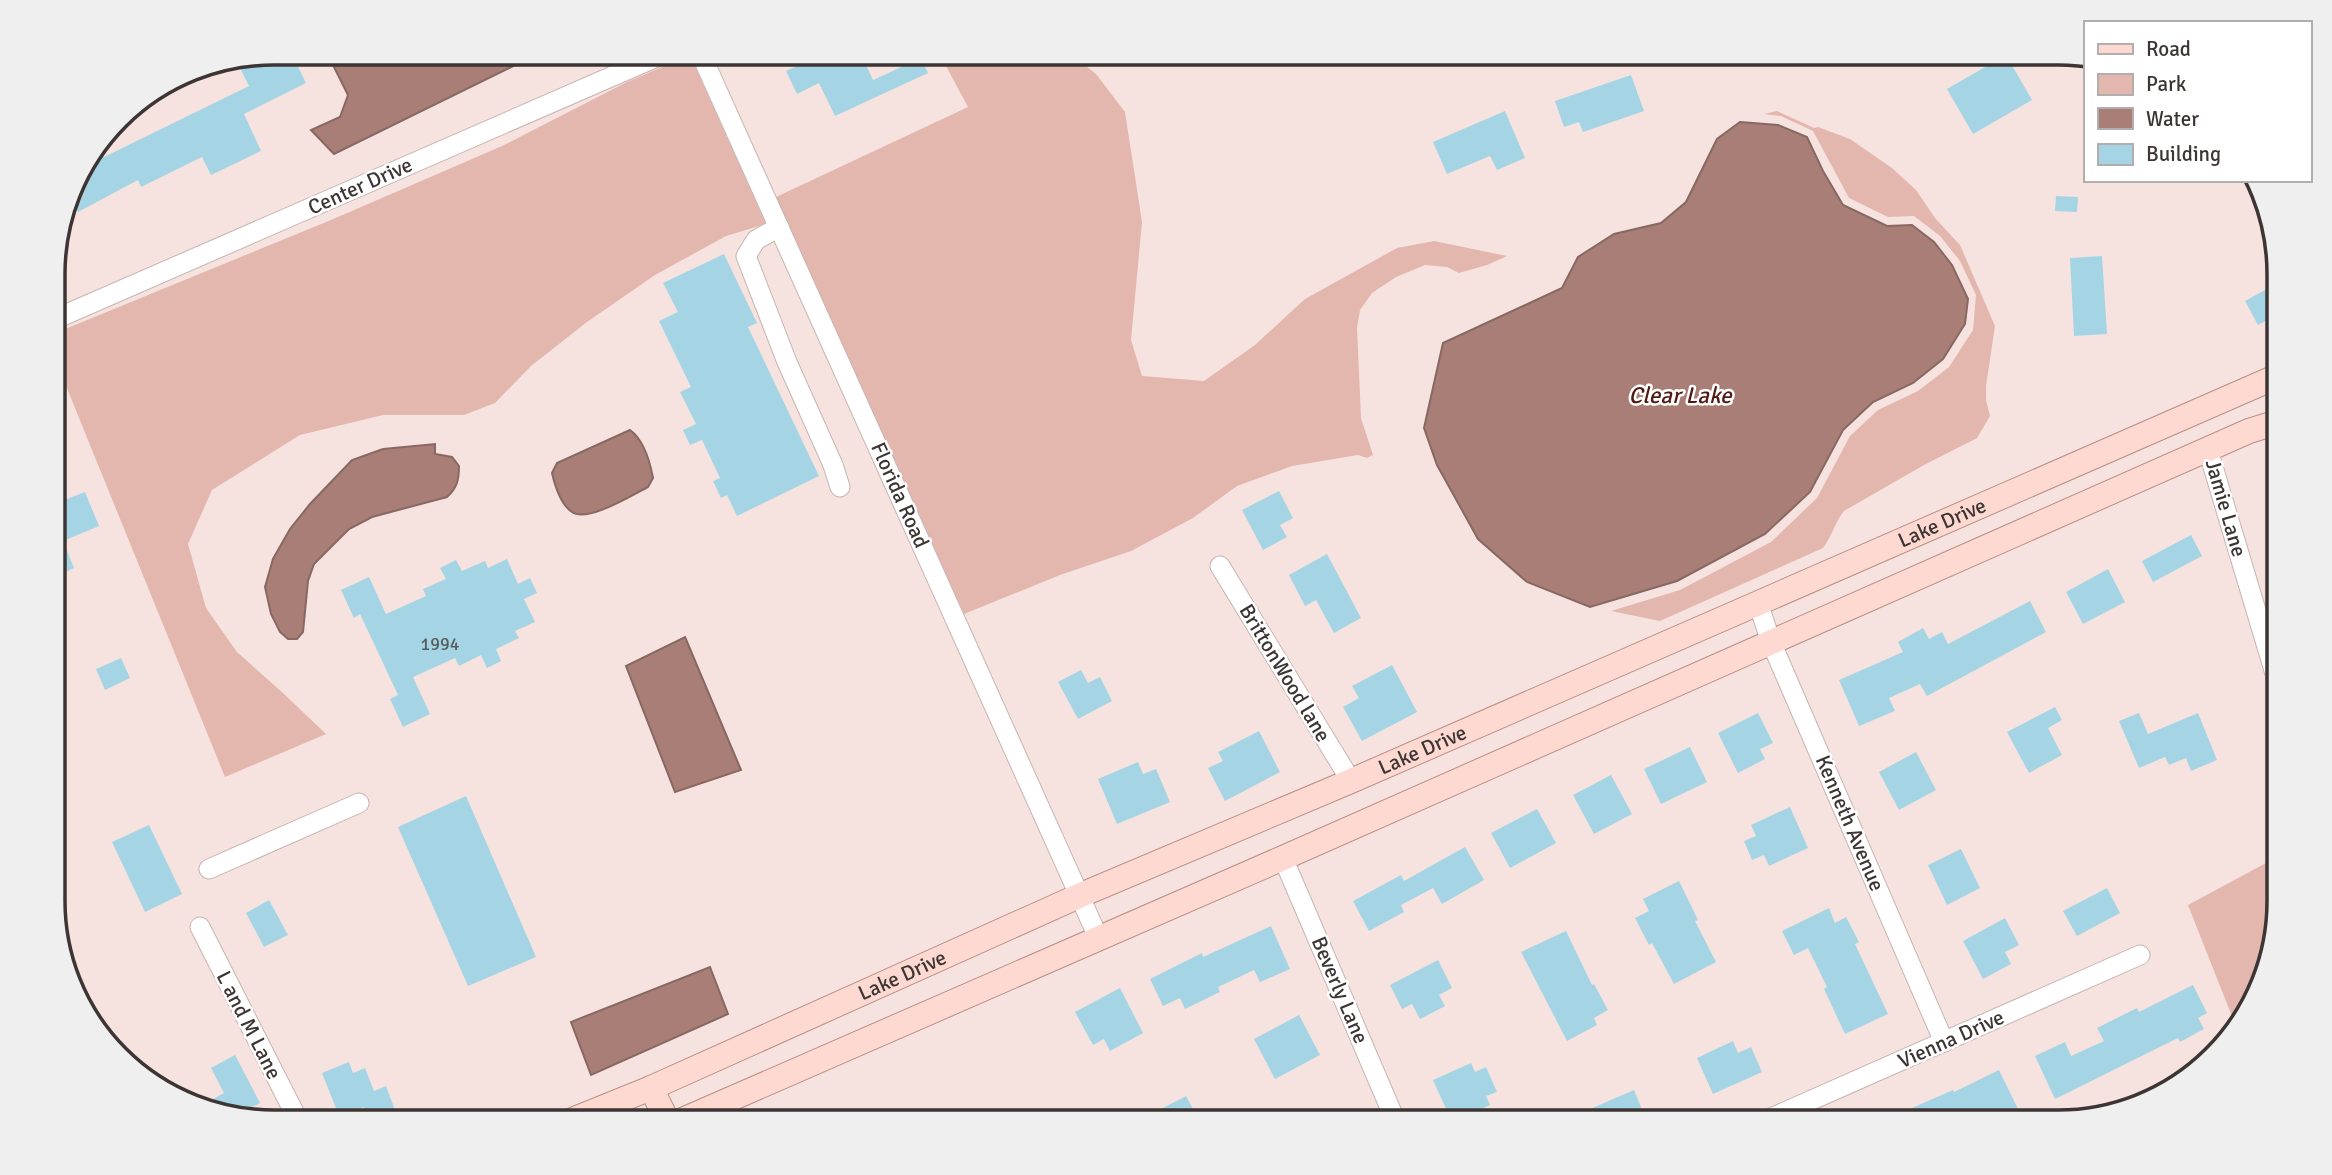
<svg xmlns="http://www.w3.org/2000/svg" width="2332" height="1175" font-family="Signika,sans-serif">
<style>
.green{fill:#e3b7ae}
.water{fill:#a87e76;stroke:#886862;stroke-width:2}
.building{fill:#a5d5e4}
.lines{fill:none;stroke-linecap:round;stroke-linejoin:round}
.minor-casing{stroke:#c7b4b1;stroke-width:21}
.major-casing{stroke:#b98f86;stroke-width:26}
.minor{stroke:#fff;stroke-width:19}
.major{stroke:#fed9d1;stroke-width:24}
.labels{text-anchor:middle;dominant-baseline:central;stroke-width:5;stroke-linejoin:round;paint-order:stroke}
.number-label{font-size:18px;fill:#565d5f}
.street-label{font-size:21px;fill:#3c3533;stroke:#fff}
.water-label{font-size:23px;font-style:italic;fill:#501912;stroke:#fff}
.rim{fill:none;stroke:#3c3533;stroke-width:3.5}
</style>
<rect width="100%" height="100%" fill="#f6e3df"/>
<!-- green -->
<g class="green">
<polygon points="939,53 1070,53 1096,74 1125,112 1142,222 1131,340 1142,376 1204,381 1255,345 1305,299 1397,248 1434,241 1507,256 1487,265 1459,273 1447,267 1425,265 1396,277 1372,293 1360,310 1357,328 1361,418 1373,455 1367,458 1358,455 1292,466 1237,486 1193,518 1131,551 1060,575 964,614 776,197 968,107"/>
<polygon points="690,55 766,224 726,236 655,275 587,322 531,366 495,403 464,415 383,415 300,435 212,490 188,544 206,608 237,652 283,693 326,734 225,777 53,354 53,334 331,220 502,146 627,82"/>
<path d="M1777,111L1814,128L1818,127L1850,139L1892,168L1916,190L1935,218L1960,245L1995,326L1986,386V400L1990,416L1977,438L1924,465L1844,511C1835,522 1832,536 1823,548L1660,621L1611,611L1680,590L1771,542L1817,498L1850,436L1878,410L1918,391L1949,367L1973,330L1976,295L1960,261L1940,236L1914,216L1888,217L1849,198L1813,131L1781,116L1764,114Z"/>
<polygon points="2279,856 2279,902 2257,999 2235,1024 2188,905"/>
</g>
<!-- water -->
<g class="water">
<polygon points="327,53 540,53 334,154 311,130 340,117 348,95"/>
<polygon points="1740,122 1778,125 1807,137 1823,171 1843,205 1887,226 1912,225 1934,242 1952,265 1968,299 1965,324 1943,359 1913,383 1873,402 1843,430 1810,492 1765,534 1677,581 1590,607 1527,582 1478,539 1437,465 1424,428 1443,343 1562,288 1578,257 1614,234 1661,223 1686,202 1717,139"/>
<path d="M630,430C644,440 650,462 653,478L648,487C632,495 587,523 572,512C560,504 555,486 552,473L557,463Z"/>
<path d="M435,444V454L452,457L459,466C459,480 457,488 447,497L372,517L349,529L314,564L308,581L303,632L297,639H288L280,632L271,614L265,587L273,559L290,529L310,504L352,460L383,449Z"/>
<polygon points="685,637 741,770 675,792 626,666"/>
<polygon points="710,967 728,1014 591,1075 571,1022"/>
</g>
<!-- building -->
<g class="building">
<polygon points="274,52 291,52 306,83 244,114 261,151 211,175 202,157 141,187 138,180 78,212 70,196 76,176 89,158 101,151 104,157 249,86 240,68 259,58 258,56"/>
<polygon points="858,52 860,52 873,80 921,58 928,73 835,116 819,83 797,94 786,71 824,54 829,66"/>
<polygon points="2006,55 2032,100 1973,134 1947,89"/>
<polygon points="1631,75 1644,111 1583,132 1579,122 1564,127 1555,101"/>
<polygon points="1505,111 1525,158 1497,170 1490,156 1447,174 1433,142"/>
<polygon points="2056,196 2078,197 2077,212 2055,211"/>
<polygon points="724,254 757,323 748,327 819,476 737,516 727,495 721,498 713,481 720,478 702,440 690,445 683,430 696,424 680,392 691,387 659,321 678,312 663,283"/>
<polygon points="2102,256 2107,334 2074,336 2070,258"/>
<polygon points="2278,283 2278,314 2258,325 2245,301"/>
<polygon points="1279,491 1293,518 1280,525 1287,537 1263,550 1242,510"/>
<polygon points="85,492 99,526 63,541 74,568 54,577 54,504"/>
<polygon points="2191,535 2202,556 2153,582 2142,561"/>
<polygon points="1327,554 1361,618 1334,633 1316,600 1305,606 1289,575"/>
<polygon points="507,559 518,584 530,578 537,593 524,599 535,622 515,631 519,638 496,649 501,661 487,668 481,655 459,666 455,658 413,677 430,714 403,727 390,699 398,695 360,614 354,618 341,590 369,577 386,614 426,596 423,589 446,579 440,568 456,560 462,571 485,561 488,568"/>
<polygon points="2108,569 2125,602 2083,624 2066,592"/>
<polygon points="2030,601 2046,632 1927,696 1920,684 1889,698 1895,711 1859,726 1839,680 1903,652 1898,642 1923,628 1929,639 1942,632 1948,644"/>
<polygon points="121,658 130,678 105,690 96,669"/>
<polygon points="1392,665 1417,712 1362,741 1343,707 1359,698 1352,686"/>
<polygon points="1081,670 1088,683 1100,677 1112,701 1078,719 1058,682"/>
<polygon points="2055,707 2062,720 2048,728 2062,755 2029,773 2007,732"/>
<polygon points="1758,713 1773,743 1760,749 1765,759 1738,773 1718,733"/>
<polygon points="2139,713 2148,734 2198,713 2217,760 2191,771 2186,758 2169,765 2165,757 2139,768 2119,721"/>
<polygon points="1259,731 1280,772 1225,801 1208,768 1223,761 1218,752"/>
<polygon points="1690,747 1707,782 1661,804 1644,769"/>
<polygon points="1916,752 1936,790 1899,810 1879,772"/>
<polygon points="1138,762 1143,774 1156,769 1170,802 1117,824 1098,779"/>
<polygon points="1611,775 1632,814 1594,834 1573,795"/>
<polygon points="466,796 536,957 468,986 398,827"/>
<polygon points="1790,807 1808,848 1769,866 1764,855 1752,860 1744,841 1756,836 1751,825"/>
<polygon points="1537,809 1556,843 1510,868 1491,833"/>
<polygon points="149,825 182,894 145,912 112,842"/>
<polygon points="1465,847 1484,880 1442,904 1433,888 1401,905 1404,912 1369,931 1353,901 1401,875 1404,881"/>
<polygon points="1961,849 1980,888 1947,905 1928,865"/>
<polygon points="1679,881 1698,920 1695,921 1716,962 1674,984 1652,943 1649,945 1635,918 1649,911 1643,899"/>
<polygon points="2107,888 2120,913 2077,936 2063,911"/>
<polygon points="269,900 288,935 264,947 246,913"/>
<polygon points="1829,908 1835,923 1846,917 1859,942 1855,944 1888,1014 1845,1034 1824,989 1827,987 1808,948 1794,955 1782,931"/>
<polygon points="2005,918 2019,945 2005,952 2011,964 1983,979 1963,941"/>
<polygon points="1271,926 1290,969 1260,982 1254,970 1218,987 1220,992 1185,1009 1180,998 1163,1006 1150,979 1202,953 1203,957"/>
<polygon points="1566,931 1592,985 1594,984 1608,1010 1594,1018 1597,1025 1567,1041 1521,952"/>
<polygon points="1438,960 1452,988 1439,995 1445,1006 1420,1019 1412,1004 1402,1009 1390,985"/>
<polygon points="2193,985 2207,1013 2198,1018 2204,1029 2180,1042 2178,1038 2055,1099 2035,1056 2065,1042 2071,1056 2104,1041 2097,1028 2137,1008 2139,1012"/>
<polygon points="1120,988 1143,1033 1110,1051 1104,1039 1093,1045 1075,1012"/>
<polygon points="1299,1015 1320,1055 1275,1079 1254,1039"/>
<polygon points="1733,1041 1738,1053 1751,1047 1762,1072 1713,1094 1697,1058"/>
<polygon points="235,1055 260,1103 239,1114 201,1106 224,1093 211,1068"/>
<polygon points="349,1062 353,1073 365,1068 374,1091 386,1086 395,1110 370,1121 364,1107 339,1116 322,1073"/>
<polygon points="1471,1063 1475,1072 1486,1067 1497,1092 1486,1096 1490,1105 1452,1122 1433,1080"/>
<polygon points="1999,1070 2020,1113 2002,1122 1880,1122 1953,1090 1954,1092"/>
<polygon points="1634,1090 1647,1122 1560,1122"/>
<polygon points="1186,1096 1200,1122 1136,1122"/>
</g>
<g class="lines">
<!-- minor casing -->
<g class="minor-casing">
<g id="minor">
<polyline points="700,52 1098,937"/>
<polyline points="779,227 756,240 746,256 787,362 833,465 840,487"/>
<polyline points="53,320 668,52"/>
<polyline points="2208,450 2279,687"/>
<polyline points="1220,566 1351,781"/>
<polyline points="1758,603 1771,642 1944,1042"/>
<polyline points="1283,858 1396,1122"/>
<polyline points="209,869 359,803"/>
<polyline points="200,927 299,1122"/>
<polyline points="1762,1122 2140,955"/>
</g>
</g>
<!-- major casing -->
<g class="major-casing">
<g id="major">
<polyline points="651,1088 668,1122"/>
<path id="s1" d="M567,1122L651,1088L1081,895L1351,781L2278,376"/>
<polyline points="678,1122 1283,858 2249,431 2278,422"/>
</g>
</g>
<!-- minor -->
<use href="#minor" class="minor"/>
<!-- major -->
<use href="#major" class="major"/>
</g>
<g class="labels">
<!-- number labels -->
<g class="number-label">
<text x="440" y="644">1994</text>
</g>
<!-- street labels -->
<g class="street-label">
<text transform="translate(360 186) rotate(-24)">Center Drive</text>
<text transform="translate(900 495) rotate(66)">Florida Road</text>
<text transform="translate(2226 508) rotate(74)">Jamie Lane</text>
<text stroke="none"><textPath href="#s1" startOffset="1500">Lake Drive</textPath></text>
<text transform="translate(1285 673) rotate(59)">BrittonWood lane</text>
<text stroke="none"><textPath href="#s1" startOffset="933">Lake Drive</textPath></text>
<text transform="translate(1850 823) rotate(67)">Kenneth Avenue</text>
<text stroke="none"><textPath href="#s1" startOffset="366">Lake Drive</textPath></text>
<text transform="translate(1340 990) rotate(67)">Beverly Lane</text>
<text transform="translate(249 1025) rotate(63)">L and M Lane</text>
<text transform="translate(1951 1039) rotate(-24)">Vienna Drive</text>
</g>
<!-- water labels -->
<g class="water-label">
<text x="1680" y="395">Clear Lake</text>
</g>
</g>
<!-- crop -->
<path d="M0 0H2332V1175H0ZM274 65H2058A209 209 0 0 1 2267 274V901A209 209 0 0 1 2058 1110H274A209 209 0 0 1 65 901V274A209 209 0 0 1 274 65Z" fill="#efefef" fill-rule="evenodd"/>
<path class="rim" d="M274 65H2058A209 209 0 0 1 2267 274V901A209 209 0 0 1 2058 1110H274A209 209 0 0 1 65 901V274A209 209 0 0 1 274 65Z"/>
<!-- legend -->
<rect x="2084" y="21" width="228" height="161" fill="#ffffff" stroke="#b1aead" stroke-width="2"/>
<rect x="2098" y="44" width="35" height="10" fill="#fed9d1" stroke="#b1aead" stroke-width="2"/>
<text x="2146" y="56" font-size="21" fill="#3c3533">Road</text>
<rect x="2098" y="74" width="35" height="21" fill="#e3b7ae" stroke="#b1aead" stroke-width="2"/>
<text x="2146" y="91" font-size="21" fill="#3c3533">Park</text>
<rect x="2098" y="108" width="35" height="21" fill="#a87e76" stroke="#b1aead" stroke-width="2"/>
<text x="2146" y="126" font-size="21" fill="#3c3533">Water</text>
<rect x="2098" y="144" width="35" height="21" fill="#a5d5e4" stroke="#b1aead" stroke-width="2"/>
<text x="2146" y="161" font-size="21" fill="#3c3533">Building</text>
</svg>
